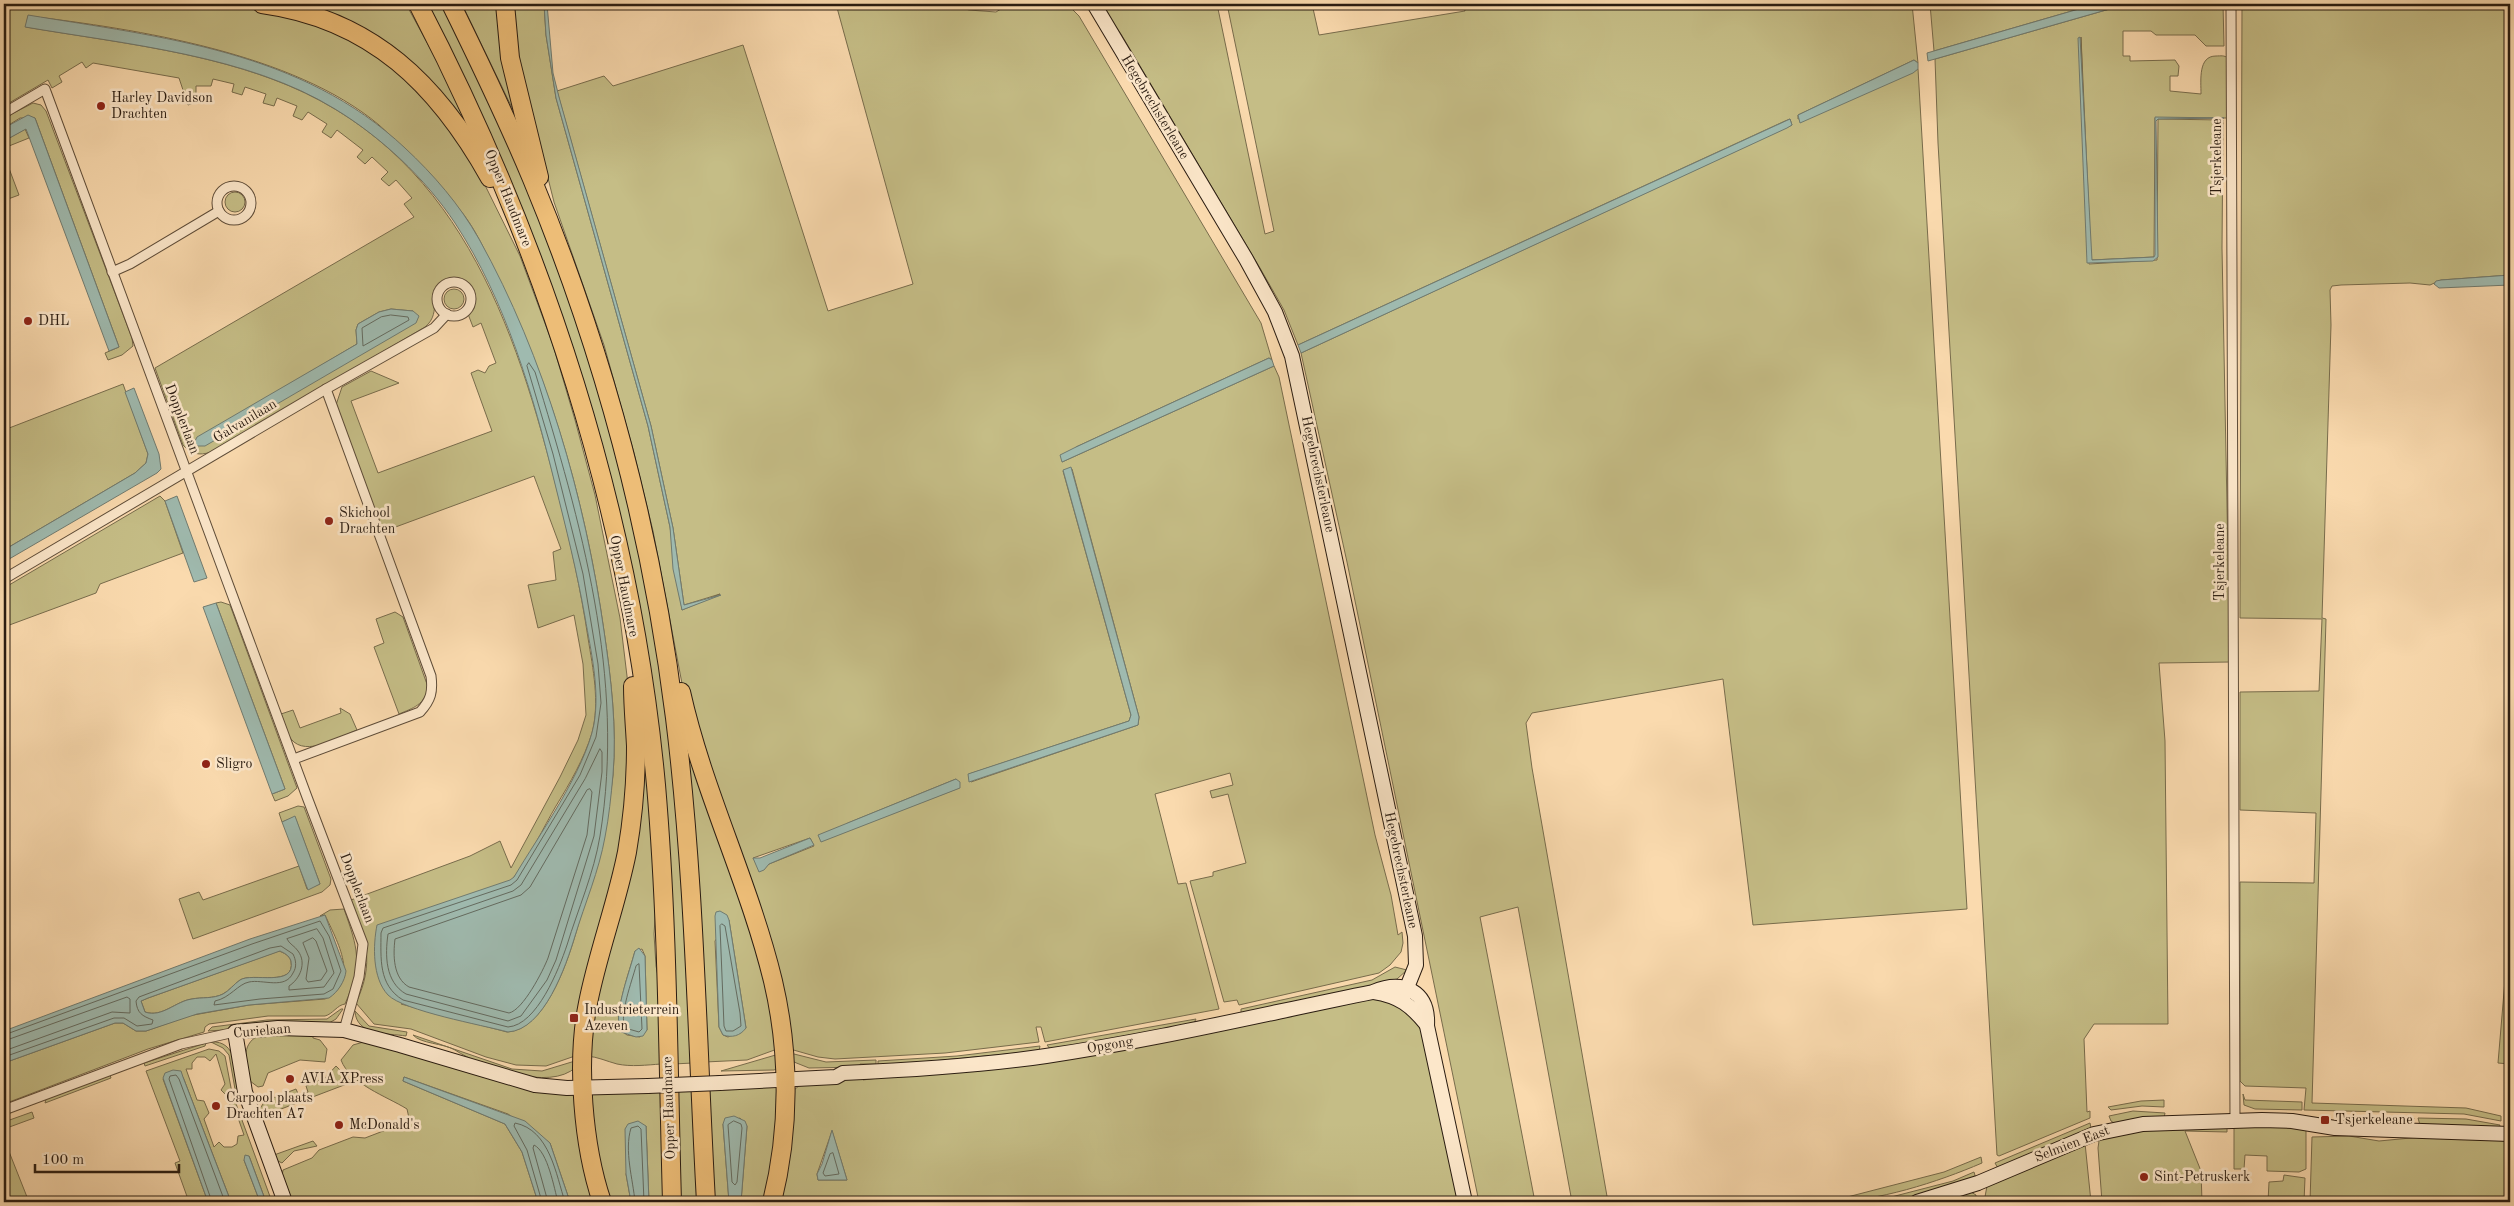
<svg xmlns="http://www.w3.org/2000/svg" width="2514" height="1206" font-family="'Old Standard TT',serif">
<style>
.green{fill:#c5bd86;stroke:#786c4c;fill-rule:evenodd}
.water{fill:#9fbaaf;stroke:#707b70;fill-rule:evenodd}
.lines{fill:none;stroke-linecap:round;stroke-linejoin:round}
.shore{stroke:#646b60;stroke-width:1}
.street-casing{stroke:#5e4c38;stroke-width:11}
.secondary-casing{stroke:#2a1c11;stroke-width:16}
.highway-casing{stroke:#2a1c11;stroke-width:20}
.street{stroke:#fce7ca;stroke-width:9}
.secondary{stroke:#fce7ca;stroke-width:14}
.highway{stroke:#edbd77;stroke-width:18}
.secondary-bridge-casing{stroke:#2a1c11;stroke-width:16;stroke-linecap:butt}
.secondary-bridge{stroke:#fce7ca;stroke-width:14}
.poi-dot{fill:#8f2418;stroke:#fce7ca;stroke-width:2}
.labels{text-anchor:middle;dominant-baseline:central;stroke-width:5;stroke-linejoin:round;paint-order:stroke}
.poi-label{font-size:14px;fill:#2a1c11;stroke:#fce7ca;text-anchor:start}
.street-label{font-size:14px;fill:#2a1c11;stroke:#fce7ca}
</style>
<rect width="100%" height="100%" fill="#fadaae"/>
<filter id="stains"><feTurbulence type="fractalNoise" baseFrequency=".004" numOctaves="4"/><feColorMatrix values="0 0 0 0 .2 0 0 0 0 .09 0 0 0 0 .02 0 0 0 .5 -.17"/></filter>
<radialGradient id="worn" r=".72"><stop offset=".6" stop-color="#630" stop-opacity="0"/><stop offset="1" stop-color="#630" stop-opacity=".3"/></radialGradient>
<!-- green -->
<g class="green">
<path d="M4,4H221L286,13L335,28L392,64L424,94L478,171L520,256L553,345L575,420L595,495L620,618L630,701V813L577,1015L575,1056L546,1066L516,1065L486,1057L411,1029L374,1024L356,1003C375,962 366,939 351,900L470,856L500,841L511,868L560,777L578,740L586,715L583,664L574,615L538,628L528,585L556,580L553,552L561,549L534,476L382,532L336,405L342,387L371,371L399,383L351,401L378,473L492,431L471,373L478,370L485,373L489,366L496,363L481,323L473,327L468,314C478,297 470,270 446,280C425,289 444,312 425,327L211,452C199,456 191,454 183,445L155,368L414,217L404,204L412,198L396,180L389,186L381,179L388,172L372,157L365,164L357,157L363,150L337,130L331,138L322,132L327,124L308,112L302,120L293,116L297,106L277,98L274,106L263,103L266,94L245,87L242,95L232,92L234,84L213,79L211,86H196V102L188,105L179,78L93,63L86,68L82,62L59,76L62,82L52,88L48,80L4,106ZM28,16C137,29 293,53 379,125C394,138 408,155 422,170C436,185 452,199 464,215C479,235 489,260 500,282C554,390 587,512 604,631C611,678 617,728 613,775C607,832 591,882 575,936C566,966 544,1030 507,1032L401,1004C438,962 478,920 514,877C530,857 543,828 556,806C570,783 584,759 592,733C600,702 593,669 588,638C581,591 571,545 559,498C515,323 458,148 272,79C194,50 107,41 26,27ZM391,309L413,311L194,441L357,344L356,330L358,324L379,312Z"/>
<polygon points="311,4 406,4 443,72 471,135 391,47 347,20"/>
<polygon points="425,4 442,4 527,182 559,266 615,445 657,633 679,799 693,1063 673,1064 669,898 600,449"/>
<polygon points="462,4 502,4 515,114"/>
<path d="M513,4H544L546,35L556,98L648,426L670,527L682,610L720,594L684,605L673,528L651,426L557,91L604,76L613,86L743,45L828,311L913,284L836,4H949L969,10L996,12L1009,4H1067L1079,16L1261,323L1272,360L1269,358L1256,364L1076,447L1062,462L1274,366L1279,377L1375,835L1391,895L1398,935L1402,932L1403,943L1401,952L1390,965L1379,973L1239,1005L1237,1000L1224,1002L1190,881L1213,876V872L1246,863L1228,794L1212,798L1210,791L1233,785L1230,773L1155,794L1178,884L1186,883L1219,1009L1045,1042L1041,1027H1036L1039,1042L945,1053L835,1059L818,1057L790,1049L684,694L653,531L634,453L604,345L554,202L518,59ZM1072,469L1139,717L1138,725L971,782L969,774L1129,721L1131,715L1063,471ZM956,779L959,788L821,841L848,823ZM810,838L814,846L769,864L764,869L757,864L753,858Z"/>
<polygon points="1099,4 1217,4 1265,234 1274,231 1227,4 1312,4 1319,35 1465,11 1464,4 1912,4 1918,63 1914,60 1798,115 1798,119 1918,69 1967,909 1753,925 1723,679 1532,713 1526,723 1532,768 1608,1202 1572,1202 1518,907 1480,917 1535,1202 1479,1202 1347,562 1301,353 1792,125 1790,119 1785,121 1298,345 1284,310 1260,268 1121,34"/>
<polygon points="1930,4 2096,4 1934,51"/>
<path d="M2127,4H2223L2224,46H2206L2195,35H2156L2151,31H2123V56H2130V61L2175,60L2179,66L2178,76H2170V91L2201,94C2201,80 2198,56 2216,56C2221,56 2224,55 2228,58V118H2155L2154,257L2091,260L2081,37L2089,264L2157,260L2158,119L2223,120L2222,248L2230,662L2159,663L2165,741L2168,1024H2094L2084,1039L2087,1112L2090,1111V1118L1999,1156L1997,1155L1938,143L1935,59Z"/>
<polygon points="2242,4 2510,4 2510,275 2441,280 2430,285 2410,283 2341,285 2332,286 2330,290 2331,325 2322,618 2326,619 2312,1103 2466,1108 2501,1116 2501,1121 2464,1114 2304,1110 2306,1088 2245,1086 2240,1081 2240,882 2314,883 2316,813 2240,810 2240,692 2319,691 2322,619 2240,618"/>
<polygon points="33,103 41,105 46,111 132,338 133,346 122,355 108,360 105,353 119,347 35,118 20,118 4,128 4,118"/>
<polygon points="25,129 29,138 4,148 4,141"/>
<polygon points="4,155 19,195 8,199 4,191"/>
<circle cx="235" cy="202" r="10"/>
<circle cx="454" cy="299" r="10"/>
<polygon points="123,384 148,454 146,463 135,473 4,550 4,430"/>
<polygon points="160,496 165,501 183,553 100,584 96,593 4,627 4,588"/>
<polygon points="221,602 230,605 297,788 288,796 275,801 272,794 285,789 216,603"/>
<path d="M395,612L403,617L428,687C425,705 413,708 399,714L374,647L384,643L376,619Z"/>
<path d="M636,701L650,793L657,889L654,934L656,966L660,986L661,1064C647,1065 631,1067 617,1064C606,1061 598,1057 587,1056L589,1022L629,854ZM642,949L645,956L647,1030L640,1037L627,1035L619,1029C617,1004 628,976 635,951Z"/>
<path d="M340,708L350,714L357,730C341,736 306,758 291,739C286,733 284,721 281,714L293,710L300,728L341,713Z"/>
<path d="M683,714L761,947L780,1048L747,1060L705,1062ZM729,920L746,1028L728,1037L723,1035L719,1027L715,941Z"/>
<polygon points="298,806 304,807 331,879 330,885 322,892 193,939 179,899 199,892 203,900 299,866 307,889 320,884 295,817 282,822 279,813"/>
<path d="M344,909C358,949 363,963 345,1004C337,1005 333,1014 325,1016H268L209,1024L205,1027L204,1032L148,1049L4,1104V1063L115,1023H123L136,1031H146L188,1016L249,1005L325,999C361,982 337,941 325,915L320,916L330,910Z"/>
<polygon points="2510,921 2510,1064 2498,1063"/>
<path d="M279,951C284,953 289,955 291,961C296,988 252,972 240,980C234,984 229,991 223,994C213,999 202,997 192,999C176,1001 162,1018 145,1012L141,1001L148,998Z"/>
<polygon points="1395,967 1407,970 1397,979 1371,986 1242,1013 1241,1012 1241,1009 1372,980"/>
<path d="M1373,997C1397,1000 1412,1011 1423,1033L1460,1202H775L794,1090L800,1085L862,1077L863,1080L878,1078ZM832,1131L847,1180H818L817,1174Z"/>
<polygon points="341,1009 343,1009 336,1019 329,1023 208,1031 212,1027 267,1020 327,1019"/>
<path d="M355,1011L369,1026L407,1032L406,1036C388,1033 356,1036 355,1011Z"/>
<polygon points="1196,1019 1194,1023 1051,1050 1047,1045"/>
<path d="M313,1034V1038L320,1040L327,1049L325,1062L300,1060L268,1073L263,1086L258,1087L250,1081C247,1063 239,1046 259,1035Z"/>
<path d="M413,1035L512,1069L542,1071L575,1061L576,1067C550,1092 481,1067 455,1050C443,1043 421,1044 413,1035Z"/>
<path d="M367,1041L573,1095L576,1098L599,1202H570L550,1143L508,1114L404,1077L403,1081L505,1124L522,1152L538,1202H292L282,1176L283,1170L312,1158L319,1150L353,1137L365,1138L404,1123L409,1118L407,1109C386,1096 350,1084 341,1060L353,1045Z"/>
<path d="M211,1042C237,1040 236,1071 239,1090L235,1089L229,1055L223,1048Z"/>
<polygon points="206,1043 205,1046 145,1066 144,1063"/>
<polygon points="1040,1046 1039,1051 878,1066 878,1061 957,1056"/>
<polygon points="209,1049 219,1051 225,1056 232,1093 225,1094 221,1090 225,1084 216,1054 210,1061 205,1057 197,1057 192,1063 192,1069 186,1069 197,1100 204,1101 209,1113 204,1119 214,1147 219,1142 224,1147 232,1147 237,1144 238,1136 244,1135 236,1112 229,1111 230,1103 235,1101 272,1202 266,1202 249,1156 244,1160 260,1202 231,1202 183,1077 163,1079 208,1202 189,1202 175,1163 180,1161 146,1071"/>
<polygon points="790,1053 826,1062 876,1060 876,1064 860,1064 860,1067 809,1068 794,1062"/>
<polygon points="779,1054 778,1068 774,1070 721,1071"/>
<polygon points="336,1066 352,1082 268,1114 263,1121 259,1110 265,1101 296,1089 299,1096 308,1092 306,1086 325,1078"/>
<polygon points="110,1075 111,1078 45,1103 46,1099"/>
<polygon points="775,1085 781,1089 769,1202 741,1202 747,1126 740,1118 723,1124 729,1202 716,1202 710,1172 706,1090"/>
<polygon points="695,1090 701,1202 678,1202 674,1091"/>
<polygon points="592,1091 661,1092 665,1202 649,1202 646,1126 626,1174 631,1202 606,1202 588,1104"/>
<polygon points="2243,1094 2245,1100 2302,1102 2302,1110 2255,1109 2244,1105"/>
<polygon points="2164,1100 2164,1107 2142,1106 2111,1110 2108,1107 2141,1101"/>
<polygon points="2133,1111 2165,1113 2164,1118 2114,1123 2111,1121 2109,1116"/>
<polygon points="32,1112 34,1118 4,1129 4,1122"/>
<polygon points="2341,1116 2414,1118 2412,1125 2341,1123"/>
<polygon points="2418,1118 2466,1119 2500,1125 2499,1128 2420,1125"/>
<polygon points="2090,1123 2091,1128 1999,1170 1995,1163"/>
<polygon points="2277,1125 2306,1129 2306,1169 2299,1172 2267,1171 2267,1156 2245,1155 2244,1169 2234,1169 2234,1126"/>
<polygon points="2227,1126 2227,1132 2185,1131 2201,1171 2202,1202 2102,1202 2098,1148 2099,1141 2104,1136 2149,1129 2184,1130 2186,1128"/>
<polygon points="2349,1136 2379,1141 2421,1137 2510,1141 2510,1202 2310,1202 2312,1137"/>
<polygon points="4,1139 29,1202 4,1202"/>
<polygon points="313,1141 317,1146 294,1151 282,1163 276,1160 274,1155"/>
<polygon points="2085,1143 2091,1202 1984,1202 1987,1186"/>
<path d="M1981,1157L1982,1163C1938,1182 1876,1202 1828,1202L1944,1172Z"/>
<path d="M1974,1172L1976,1179C1941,1193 1910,1202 1872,1202L1953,1181Z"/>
<polygon points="2284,1175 2305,1178 2304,1202 2268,1202 2269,1182 2283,1181"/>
<polygon points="1971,1192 1976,1195 1976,1202 1932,1202"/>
</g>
<!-- water -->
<g class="water">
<polygon points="544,4 547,4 553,73 559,97 651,426 673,528 684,605 721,595 682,610 673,569 670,527 648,426 556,98 546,35"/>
<polygon points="2096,4 2127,4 1928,61 1927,53"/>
<path d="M28,15C162,37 302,51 405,148C433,174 460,205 479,239C545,357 585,498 604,631C611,678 617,728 613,775C611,796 609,817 605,837C599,871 585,903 575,936C566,966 544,1030 508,1032C482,1025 404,1011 388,995C372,978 373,945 377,925L510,880L514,877C539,835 585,771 594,724C600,689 591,652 585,617C577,572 566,528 555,484C533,394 506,301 455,223C425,178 381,137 335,109C248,55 124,44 25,27Z"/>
<polygon points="2080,37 2092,260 2154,257 2155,255 2155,117 2224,118 2158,119 2156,121 2158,257 2153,261 2087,263 2078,38"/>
<polygon points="1914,60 1918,63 1918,69 1913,73 1800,123 1798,115"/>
<polygon points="28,115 35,118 119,347 109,351 26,129 4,141 4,128"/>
<polygon points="1790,119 1792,125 1787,128 1301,353 1298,345"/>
<polygon points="2510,275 2510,285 2439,288 2434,284 2436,281 2441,280"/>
<polygon points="391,309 413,311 419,316 416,323 205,446 198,446 194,443 197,437 357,344 356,330 358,324 379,312"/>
<polygon points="1269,358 1272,360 1274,366 1062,462 1060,455 1076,447"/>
<polygon points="134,388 159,454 161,469 157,473 4,562 4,550 135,473 146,463 148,454 125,392"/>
<polygon points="1071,467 1139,717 1138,725 969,782 968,774 1129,721 1131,715 1063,470"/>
<polygon points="177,496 207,578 194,582 165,501"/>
<polygon points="216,603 285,789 272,794 203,607"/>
<polygon points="956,779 960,782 960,788 821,842 818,835"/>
<polygon points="295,816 320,884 308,890 282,822"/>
<polygon points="810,838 814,845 769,864 764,870 759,872 753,858 760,858"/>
<path d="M720,911L727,915L729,920L746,1028C740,1036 732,1038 723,1035L719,1027L715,916L716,912Z"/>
<path d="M325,915L346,971C345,981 338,992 329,998L249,1005L197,1014L146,1031H136L123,1023H115L4,1063V1031L250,939ZM280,951C284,953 289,955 291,961C296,988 252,972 240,980C234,984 229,991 223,994C213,999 202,997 192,999C176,1001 162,1018 145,1012L141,1001L148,998Z"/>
<path d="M639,948L645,956L647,1030L643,1036L636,1037L621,1032C612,1019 629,973 633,958L635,951Z"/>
<polygon points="173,1070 181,1071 183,1077 231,1202 208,1202 163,1078 165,1073"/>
<polygon points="404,1077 525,1121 550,1143 570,1202 538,1202 522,1152 505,1124 403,1081"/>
<polygon points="734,1116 745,1121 747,1126 741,1202 729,1202 723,1124 725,1118"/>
<polygon points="638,1121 646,1126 649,1202 631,1202 626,1174 625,1129 628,1124"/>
<polygon points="832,1130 847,1180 818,1180 817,1174 822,1164"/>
<polygon points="245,1155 249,1156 266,1202 260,1202 244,1160"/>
</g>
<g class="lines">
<!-- shore -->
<g class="shore">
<polygon points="391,315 408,317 409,320 363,346 362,328 381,317"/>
<path d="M529,363L535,372C581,523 626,677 600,836C594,873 578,909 567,945C559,969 537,1025 508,1027L403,1000C378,985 381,958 381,933L383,928L511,885L517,880L580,775L596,737L601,703L598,664L583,574L553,454L527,366Z"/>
<path d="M600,749L602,752V772L594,836L556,960L547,980L521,1016L508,1021L406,994C385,982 385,955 388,934L513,891L521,885L585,779Z"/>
<path d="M590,789L592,792L587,835L548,958C543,971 523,1010 509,1013L409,987C393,978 393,955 395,939L521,895L530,887L587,790Z"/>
<polygon points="722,924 725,926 740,1013 741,1026 733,1031 726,1031 724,1026 720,926"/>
<path d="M317,929L323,938L334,973L324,987L289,990V986C300,979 307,963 298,951C295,946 289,944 287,939Z"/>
<polygon points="313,938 316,941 327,971 321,980 308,982 306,979 309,958 303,943"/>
<path d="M639,964L642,1029L639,1032L625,1028C619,1015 632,981 636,966Z"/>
<path d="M4,1035L252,944L320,921L329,936L341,971L333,989L324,994L260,999L214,1005L215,1001C230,998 238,984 249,982C263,979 285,990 293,973C297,967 296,960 293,954L281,946L270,948L139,997L136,1001C137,1013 142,1016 153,1020L152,1024L137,1026L124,1018H114L4,1057"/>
<polyline points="4,1041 127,997 130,999 130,1013 112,1012 4,1051"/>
<polygon points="734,1121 741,1124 742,1128 737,1182 735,1185 732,1182 728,1125"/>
<polygon points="833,1153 839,1174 825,1176 823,1173 830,1154"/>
<polyline points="212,1202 169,1079 170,1076 176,1075 179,1079 225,1202"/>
<path d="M542,1202L527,1150L514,1126L515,1123C550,1130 556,1175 565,1202"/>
<path d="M548,1202L533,1148L534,1145C548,1152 554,1188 558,1202"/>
<path d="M635,1202C633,1179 624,1151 631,1128L638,1126L641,1129L644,1202"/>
</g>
<!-- street casing -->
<g class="street-casing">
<g id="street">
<polyline points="974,4 981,4"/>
<polyline points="2231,4 2235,1121"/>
<polyline points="4,113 45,89 307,797 363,944 359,977 344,1030"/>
<circle cx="234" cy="203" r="17"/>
<polyline points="112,272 130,264 219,211"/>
<circle cx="454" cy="299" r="17"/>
<polyline points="4,579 326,389 434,328 447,314"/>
<path d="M294,759L420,712C431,700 433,692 431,676L326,389"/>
<polyline points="4,1110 181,1044 235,1032"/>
</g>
</g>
<!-- secondary casing -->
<g class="secondary-casing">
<g id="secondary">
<polyline points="1094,4 1246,259 1275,312 1292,356 1415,936 1416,965 1402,1000"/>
<path d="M1374,992C1399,996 1411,1005 1427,1025"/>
<path d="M720,1083L836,1077L843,1073C911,1070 979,1066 1046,1056C1156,1040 1264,1014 1373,992C1403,979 1429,991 1427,1026L1465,1202"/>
<polyline points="285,1202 245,1092 235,1032 278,1028 344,1030 400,1045 535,1085 567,1088 648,1086"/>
<polyline points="1917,1202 1978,1183 2094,1134 2143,1124 2262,1120 2292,1121 2335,1128 2510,1134"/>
</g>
</g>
<!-- highway casing -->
<g class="highway-casing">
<g id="highway">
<path d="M262,4C372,19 438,85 490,178"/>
<path d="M418,4C544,246 631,513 656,785C668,924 668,1063 672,1202"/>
<path d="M451,4C479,61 507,119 532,179C603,350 652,534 675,718C695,879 697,1041 706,1202"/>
<polyline points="505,4 510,58 539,177"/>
<path d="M681,692C703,791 749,882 773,981C790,1053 790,1130 772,1202"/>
<path d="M602,1202C583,1146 576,1062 588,1003C598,952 617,903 627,852C633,817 636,782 636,746C635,726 633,706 633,686"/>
</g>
</g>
<!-- street -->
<use href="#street" class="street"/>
<!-- secondary -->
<use href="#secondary" class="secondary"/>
<!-- highway -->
<use href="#highway" class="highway"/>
<!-- secondary-bridge casing -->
<g class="secondary-bridge-casing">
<polyline id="secondary-bridge" points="648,1086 720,1083"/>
</g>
<!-- secondary-bridge -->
<use href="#secondary-bridge" class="secondary-bridge"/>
</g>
<!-- markers -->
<g class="poi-dot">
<circle cx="101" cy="106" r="5"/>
<circle cx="28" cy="321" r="5"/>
<circle cx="329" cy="521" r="5"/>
<circle cx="206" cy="764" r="5"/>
<rect x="569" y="1013" width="10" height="10" rx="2.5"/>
<circle cx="290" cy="1079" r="5"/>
<circle cx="216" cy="1106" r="5"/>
<rect x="2320" y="1115" width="10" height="10" rx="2.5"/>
<circle cx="339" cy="1125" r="5"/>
<circle cx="2144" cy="1177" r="5"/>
</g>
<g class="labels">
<!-- poi labels -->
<g class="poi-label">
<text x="111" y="98">Harley Davidson<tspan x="111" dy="16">Drachten</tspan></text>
<text x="38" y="321">DHL</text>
<text x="339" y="513">Skichool<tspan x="339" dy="16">Drachten</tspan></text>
<text x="216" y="764">Sligro</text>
<text x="584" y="1010">Industrieterrein<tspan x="584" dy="16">Azeven</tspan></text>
<text x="300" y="1079">AVIA XPress</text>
<text x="226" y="1098">Carpool plaats<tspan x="226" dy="16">Drachten A7</tspan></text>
<text x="2335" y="1120">Tsjerkeleane</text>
<text x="349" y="1125">McDonald's</text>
<text x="2154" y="1177">Sint-Petruskerk</text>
</g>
<!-- street labels -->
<g class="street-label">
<text transform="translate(1155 107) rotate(59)">Hegebrechsterleane</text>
<text transform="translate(2217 157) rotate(-90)">Tsjerkeleane</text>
<text transform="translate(508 198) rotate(68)">Opper Haudmare</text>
<text transform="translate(182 419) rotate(69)">Dopplerlaan</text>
<text transform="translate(245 421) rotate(-31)">Galvanilaan</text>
<text transform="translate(1318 474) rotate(78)">Hegebrechsterleane</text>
<text transform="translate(2220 562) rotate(-90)">Tsjerkeleane</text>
<text transform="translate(624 586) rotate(79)">Opper Haudmare</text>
<text transform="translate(1401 870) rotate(78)">Hegebrechsterleane</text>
<text transform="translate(357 888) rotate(69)">Dopplerlaan</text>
<text transform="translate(262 1031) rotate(-5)">Curielaan</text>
<text transform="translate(1110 1045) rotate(-10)">Opgong</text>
<text transform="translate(669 1108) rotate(-92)">Opper Haudmare</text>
<text transform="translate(2072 1144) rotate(-21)">Selmien East</text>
</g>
</g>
<!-- margin -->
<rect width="2514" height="1206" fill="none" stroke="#fadaae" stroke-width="20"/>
<rect x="5" y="5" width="2504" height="1196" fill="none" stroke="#2a1c11" stroke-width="2.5"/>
<rect x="10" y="10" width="2494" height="1186" fill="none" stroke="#2a1c11"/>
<!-- scale -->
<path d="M35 1164v8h144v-8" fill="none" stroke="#2a1c11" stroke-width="2.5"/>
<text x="42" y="1164" font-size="15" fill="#2a1c11" stroke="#fce7ca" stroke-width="4" paint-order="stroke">100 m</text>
<rect width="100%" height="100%" filter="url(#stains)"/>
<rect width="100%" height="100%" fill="url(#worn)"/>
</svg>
